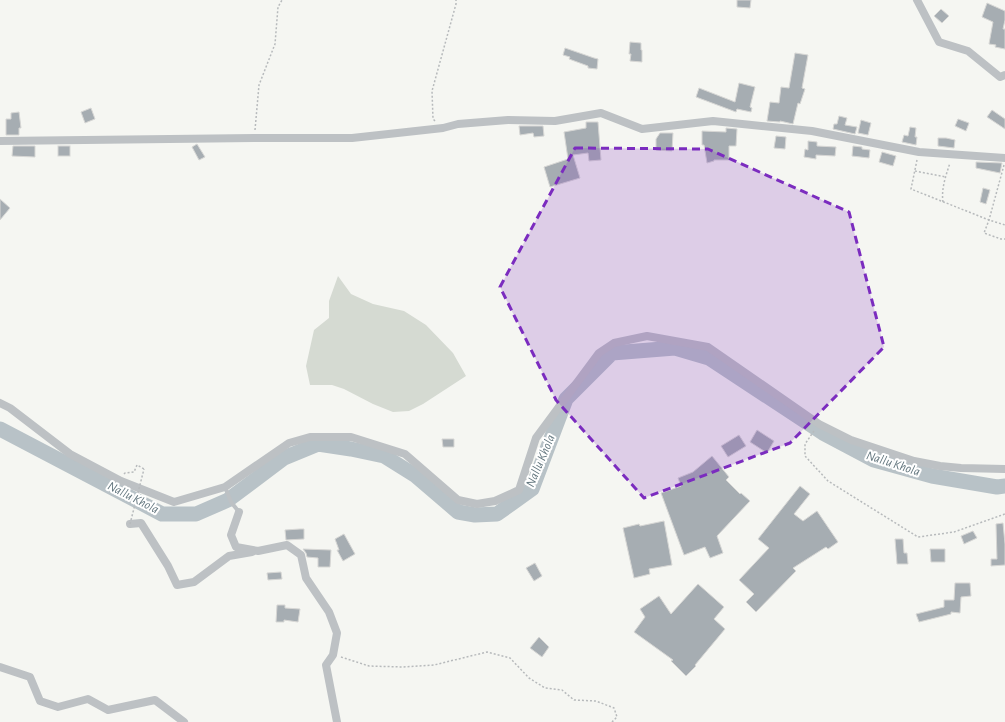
<svg xmlns="http://www.w3.org/2000/svg" width="1005" height="722" font-family="'Alegreya Sans',sans-serif">
<style>
.green{fill:#d5dad2}
.lines{fill:none;stroke-linecap:round;stroke-linejoin:round}
.river{stroke:#b8c2c7;stroke-width:15}
.building{fill:#a6adb2;stroke:#d7d7d5}
.path{stroke:#b7babc;stroke-width:1.5;stroke-dasharray:2 2;stroke-linecap:butt}
.service{stroke:#bdc1c4;stroke-width:4}
.minor{stroke:#bdc1c4;stroke-width:8}
.path-bridge{stroke:#b7babc;stroke-width:1.5;stroke-dasharray:2 2;stroke-linecap:butt}
.marked{fill:#7b2cbf;fill-opacity:0.2;stroke:#7b2cbf;stroke-width:3;stroke-dasharray:8 5;stroke-linejoin:round}
.labels{text-anchor:middle;dominant-baseline:central;stroke-width:4;stroke-linejoin:round;paint-order:stroke}
.water-label{font-size:13px;font-style:italic;fill:#63767e;stroke:#fff}
</style>
<rect width="100%" height="100%" fill="#f5f6f2"/>
<!-- green -->
<polygon class="green" points="338,276 351,294 373,304 404,311 426,325 453,353 466,376 423,404 409,411 393,412 373,404 344,389 332,385 310,385 306,366 314,330 329,318 329,301"/>
<g class="lines">
<!-- river -->
<polyline class="river" points="0,429 162,514 196,514 228,500 284,458 318,444 351,449 384,456 416,476 458,512 475,515 497,514 532,489 566,399 612,353 675,348 709,358 823,433 874,460 932,476 997,487 1005,486"/>
</g>
<!-- building -->
<g class="building">
<polygon points="737,0 751,0 750,8 737,7"/>
<polygon points="987,3 1005,11 1005,20 1003,29 1005,29 1005,49 995,47 996,45 989,44 993,22 982,17"/>
<polygon points="941,9 949,16 942,23 934,16"/>
<polygon points="630,42 641,43 641,50 642,50 642,62 630,61 631,54 629,54"/>
<polygon points="565,48 594,58 598,59 597,69 588,68 588,66 569,59 570,57 563,55"/>
<polygon points="795,53 808,55 802,88 805,89 800,104 798,103 793,124 780,121 780,122 767,121 770,102 779,103 781,87 789,88"/>
<polygon points="739,83 755,87 750,107 752,108 751,112 737,109 736,112 696,97 699,88 735,102"/>
<polygon points="91,108 95,119 85,123 81,112"/>
<polygon points="992,110 1005,119 1005,129 987,117"/>
<polygon points="19,112 21,128 19,128 19,135 6,135 6,119 11,119 11,113"/>
<polygon points="839,116 847,118 845,125 857,127 855,134 833,129 834,124 837,124"/>
<polygon points="958,119 969,123 966,131 955,126"/>
<polygon points="861,120 871,123 868,135 858,133"/>
<polygon points="586,122 598,122 601,160 589,161 588,153 573,155 580,178 550,187 544,167 568,159 564,132 586,128"/>
<polygon points="519,126 543,126 544,136 534,137 533,133 520,135"/>
<polygon points="910,127 916,128 915,137 917,137 916,145 902,142 904,135 908,136"/>
<polygon points="726,128 737,129 736,146 729,146 729,160 714,160 714,161 707,163 704,145 702,145 702,131 726,132"/>
<polygon points="660,133 673,133 672,151 656,150 656,139"/>
<polygon points="776,136 786,137 785,149 774,148"/>
<polygon points="938,138 946,138 955,140 954,148 938,146"/>
<polygon points="808,141 817,142 817,146 836,147 835,156 816,155 816,159 804,157 805,149 808,150"/>
<polygon points="197,144 205,157 199,160 192,147"/>
<polygon points="13,146 35,146 35,157 12,156"/>
<rect x="58" y="146" width="12" height="10"/>
<polygon points="853,146 862,147 862,149 870,150 869,158 852,156"/>
<polygon points="882,152 896,156 893,166 879,162"/>
<polygon points="976,162 1002,163 1000,173 976,168"/>
<polygon points="983,188 990,190 986,204 980,202"/>
<polygon points="0,199 10,208 0,220"/>
<polygon points="757,430 774,441 767,453 750,442"/>
<polygon points="739,435 746,446 728,457 721,446"/>
<polygon points="442,439 454,439 454,447 443,447"/>
<polygon points="712,456 729,477 726,480 740,494 741,493 750,501 717,536 723,553 710,558 705,547 684,555 661,493 681,486 678,478 693,472"/>
<polygon points="800,486 810,494 794,514 803,521 817,511 838,542 828,549 826,547 793,568 796,571 756,612 746,602 754,594 739,580 769,548 758,539"/>
<polygon points="664,521 672,565 649,569 650,574 634,578 623,528 639,524 640,526"/>
<polygon points="1003,523 1005,544 1005,565 991,566 991,559 997,559 996,524"/>
<polygon points="300,529 304,529 304,539 286,540 285,530"/>
<polygon points="973,531 977,538 964,544 961,536"/>
<polygon points="344,534 355,554 343,561 337,550 339,550 335,539"/>
<polygon points="895,539 903,539 904,553 907,553 908,564 897,564"/>
<polygon points="303,549 331,550 330,567 318,567 318,558 307,557 306,553"/>
<polygon points="930,549 945,549 945,562 931,562"/>
<polygon points="535,563 542,576 534,581 526,568"/>
<polygon points="281,572 282,579 268,580 267,573"/>
<polygon points="955,583 970,583 971,596 961,597 960,613 951,612 951,614 919,622 916,614 944,607 944,600 954,600"/>
<polygon points="698,584 724,607 714,619 725,629 695,665 696,666 686,676 671,661 673,660 634,632 645,617 640,609 659,596 671,614"/>
<polygon points="277,605 285,605 285,608 300,609 298,622 284,620 284,622 276,622"/>
<polygon points="539,637 549,647 542,657 530,648"/>
</g>
<g class="lines">
<!-- path -->
<g class="path">
<polyline points="435,121 433,119 432,91 456,4 456,0"/>
<polyline points="255,130 259,85 275,44 278,7 282,0"/>
<polyline points="917,160 911,189 989,220 1005,225"/>
<polyline points="1004,165 989,220 984,233 1001,239 1005,239"/>
<polyline points="915,171 946,177"/>
<path d="M943,202C941,189 946,175 950,163"/>
<polyline points="814,431 805,444 805,456 828,481 918,537 954,532 1005,514"/>
<polyline points="124,474 125,473 134,472 137,465 144,469"/>
<polyline points="341,657 369,666 402,667 434,665 487,652 510,658 529,678 545,688 562,690 574,700 596,701 614,708 617,717 612,722"/>
</g>
<!-- service -->
<polyline class="service" points="225,487 231,502 239,512"/>
<!-- minor -->
<g class="minor">
<polyline points="917,0 939,42 968,51 1000,77 1005,75"/>
<polyline points="0,141 254,138 352,138 443,128 458,124 508,120 555,121 601,113 642,129 713,121 812,131 919,152 1005,158"/>
<polyline points="0,403 10,408 70,454 121,481 174,502 225,487 289,443 310,437 351,437 405,454 458,500 477,504 495,501 519,490 536,438 599,353 614,343 647,336 708,347 819,424 851,440 914,461 940,466 961,468 1005,469"/>
<polyline points="239,512 231,535 236,547 258,551 287,545 301,555 306,578 329,612 337,633 333,655 326,665 337,722"/>
<polyline points="130,524 141,523 168,566 177,585 194,582 229,556 252,552"/>
<polyline points="0,667 30,677 40,701 58,707 88,699 108,710 155,700 184,722"/>
</g>
<!-- path-bridge -->
<polyline class="path-bridge" points="130,524 144,469"/>
</g>
<!-- marked area -->
<path class="marked" d="M575,148L708,149L849,212L884,347L790,443L644,498L556,400L500,287Z"/>
<g class="labels">
<!-- water labels -->
<g class="water-label">
<text transform="translate(541 461) rotate(-67)">Nallu Khola</text>
<text transform="translate(893 464) rotate(18)">Nallu Khola</text>
<text transform="translate(133 498) rotate(27)">Nallu Khola</text>
</g>
</g>
</svg>
